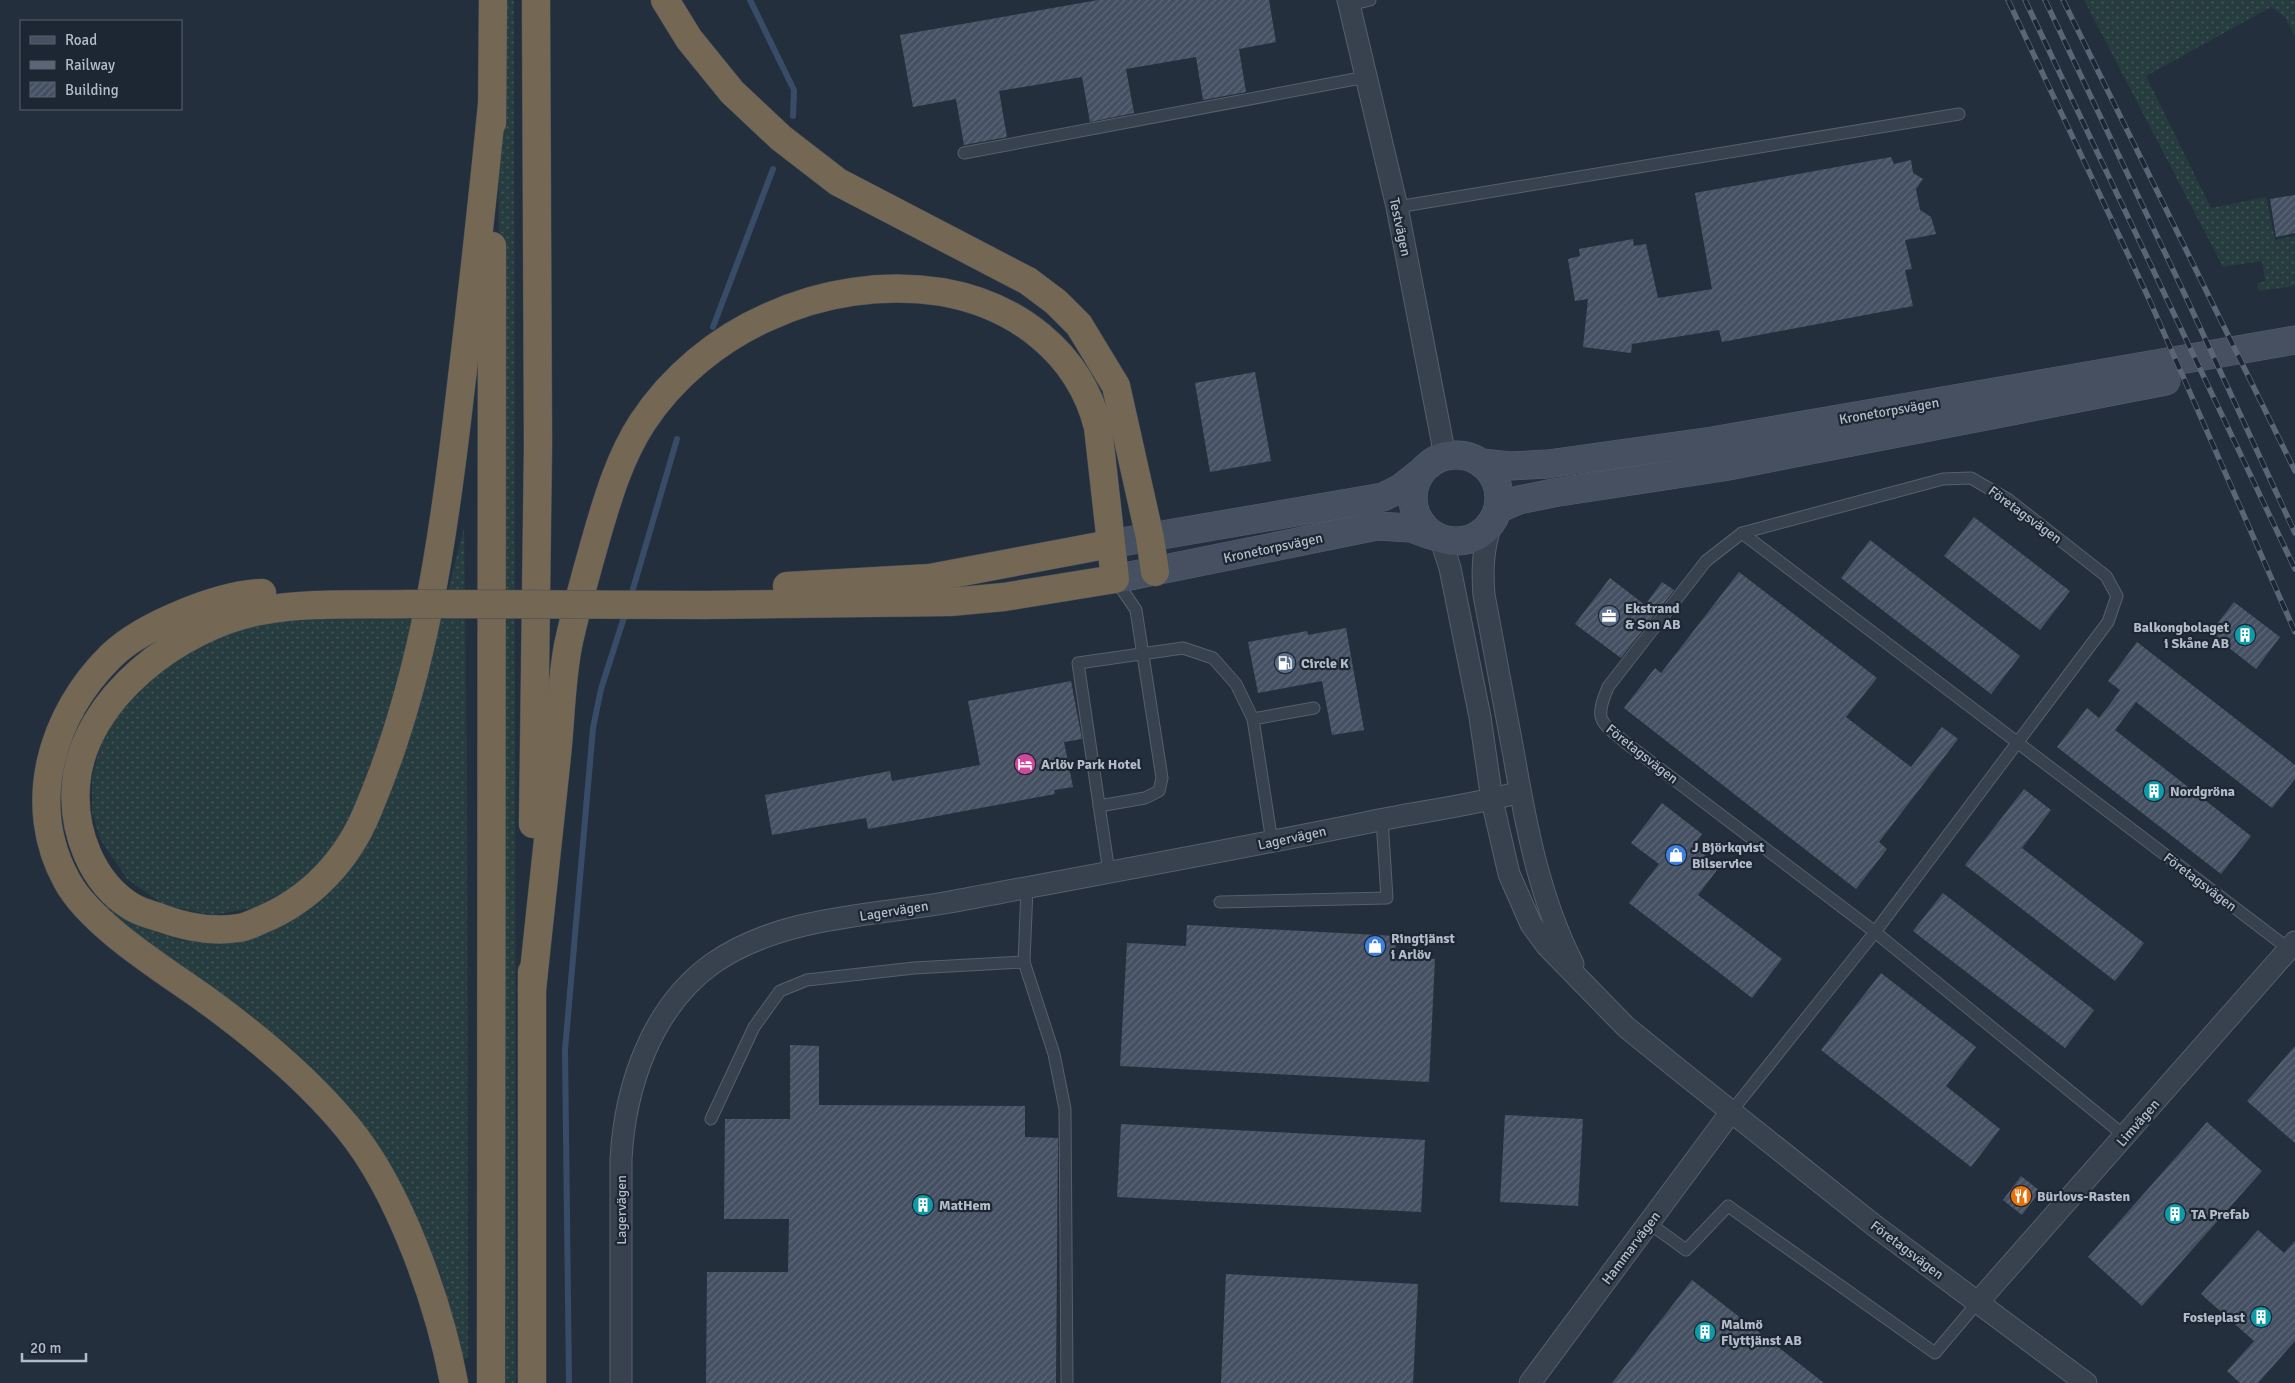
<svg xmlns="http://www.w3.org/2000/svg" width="2295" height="1383" font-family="Signika,sans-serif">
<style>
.grass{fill:url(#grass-dots)}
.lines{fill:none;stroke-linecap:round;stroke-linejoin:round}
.stream{stroke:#394c67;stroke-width:6}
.building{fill:url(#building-hatch)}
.service-casing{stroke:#565f6c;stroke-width:13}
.minor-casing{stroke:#565f6c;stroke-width:23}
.secondary-casing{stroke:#565f6c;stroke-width:29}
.motorway-casing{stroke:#434c59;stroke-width:29}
.service{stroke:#38414e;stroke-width:11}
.minor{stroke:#38414e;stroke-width:21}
.secondary{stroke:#465061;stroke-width:28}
.motorway{stroke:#746855;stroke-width:28}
.rail-casing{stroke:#5a6575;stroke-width:5.5}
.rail{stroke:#1d2633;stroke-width:4;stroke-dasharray:11;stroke-linecap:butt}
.motorway-bridge-casing{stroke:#434c59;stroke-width:29;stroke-linecap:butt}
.motorway-bridge{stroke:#746855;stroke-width:28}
.labels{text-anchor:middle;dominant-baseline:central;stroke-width:4.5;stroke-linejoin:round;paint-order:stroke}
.street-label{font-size:14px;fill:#b4bcc9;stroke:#1d2633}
.poi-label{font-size:14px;font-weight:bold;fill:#b4bcc9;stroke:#1d2633;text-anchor:start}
</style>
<defs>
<pattern id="grass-dots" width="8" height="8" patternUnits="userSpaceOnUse" patternTransform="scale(1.25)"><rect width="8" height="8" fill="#263c3f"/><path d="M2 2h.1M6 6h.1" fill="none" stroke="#435659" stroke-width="1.8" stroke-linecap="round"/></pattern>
<pattern id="building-hatch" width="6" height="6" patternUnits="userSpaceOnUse" patternTransform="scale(1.25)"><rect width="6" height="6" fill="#455162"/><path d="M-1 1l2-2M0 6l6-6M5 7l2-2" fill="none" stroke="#5d6877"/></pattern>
</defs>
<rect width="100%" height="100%" fill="#242f3e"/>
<!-- grass -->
<g class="grass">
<polygon points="498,0 514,0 516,1383 503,1383"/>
<polygon points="2084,0 2295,0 2295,36 2285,17 2271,7 2146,76 2211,208 2266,197 2275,240 2295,236 2295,286 2259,291 2257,283 2265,281 2262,261 2223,267"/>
<polygon points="464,528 467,777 468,1357 462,1360 440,1272 404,1192 360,1121 292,1049 210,986 129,932 84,891 139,925 183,941 230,943 265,934 303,913 372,833 409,743"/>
<polygon points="345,615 419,616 393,709 349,822 323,861 295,886 253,908 213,915 164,905 127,879 100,839 92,812 92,779 101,743 120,707 147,678 187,651 230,630 282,620"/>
</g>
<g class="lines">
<!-- stream -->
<g class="stream">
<polyline points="750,0 794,90 793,116"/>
<polyline points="713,327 773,169"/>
<polyline points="630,599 677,439"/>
<polyline points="569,1383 565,1050 593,728 601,689 626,611"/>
</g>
</g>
<!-- building -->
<g class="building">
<polygon points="1098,0 1269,0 1276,42 1239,49 1246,92 1203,100 1196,57 1126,69 1134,113 1090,122 1082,77 999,91 1007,137 964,145 956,99 913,107 900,35"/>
<polygon points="1891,157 1894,164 1911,160 1913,173 1923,179 1916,189 1920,210 1931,217 1936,234 1905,240 1912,269 1905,270 1913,306 1722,342 1719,330 1632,344 1631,353 1583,347 1588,299 1575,301 1568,259 1580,256 1579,249 1633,239 1634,246 1646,244 1658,298 1712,289 1695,193"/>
<polygon points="2295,195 2295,233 2276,237 2270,199"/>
<polygon points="1255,372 1271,461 1210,472 1195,383"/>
<polygon points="1974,517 2070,591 2040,630 1944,556"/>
<polygon points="1870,540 2020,656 1991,694 1841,578"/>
<polygon points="1739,572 1877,678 1846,717 1911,767 1942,727 1958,739 1879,842 1887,849 1856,889 1624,708 1655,668 1661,673"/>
<polygon points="1610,578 1645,605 1662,582 1674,590 1621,658 1575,624"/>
<polygon points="2234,602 2280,637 2256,669 2210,633"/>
<polygon points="1346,628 1364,730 1332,735 1322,681 1258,693 1248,642 1307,631 1308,635"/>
<polygon points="2137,642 2295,765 2295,779 2272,808 2136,702 2115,730 2251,836 2221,874 2057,747 2087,708 2099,718 2110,704 2120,690 2108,681"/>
<polygon points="1071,681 1082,739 1064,742 1073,787 1054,790 1055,794 868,829 866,818 772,835 765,795 890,771 892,781 980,765 968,701"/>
<polygon points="2024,789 2051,810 2022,848 2144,943 2115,981 1965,865"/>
<polygon points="1662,803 1702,834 1693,846 1720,866 1698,895 1782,959 1752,998 1629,903 1659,864 1631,843"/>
<polygon points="1943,893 2094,1010 2065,1048 1913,931"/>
<polygon points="1187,925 1396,936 1395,957 1435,959 1429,1082 1120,1066 1127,943 1186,946"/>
<polygon points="1881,973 1976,1047 1946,1086 2000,1129 1971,1167 1821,1050"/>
<polygon points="790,1045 819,1046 819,1105 1025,1106 1025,1137 1058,1138 1056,1383 706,1383 707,1272 788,1272 789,1219 724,1219 725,1119 790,1119"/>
<polygon points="2295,1046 2295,1143 2247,1101"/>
<polygon points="1505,1115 1583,1119 1578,1206 1500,1202"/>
<polygon points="2207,1122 2262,1171 2142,1306 2088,1257"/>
<polygon points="1121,1124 1425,1140 1421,1212 1117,1197"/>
<polygon points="2021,1176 2040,1191 2022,1215 2003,1200"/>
<polygon points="2258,1230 2284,1253 2295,1241 2295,1341 2258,1383 2240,1383 2227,1371 2254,1341 2201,1294"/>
<polygon points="1226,1274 1418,1284 1413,1383 1221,1383"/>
<polygon points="1692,1280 1824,1383 1612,1383"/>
</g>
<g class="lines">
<!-- service casing -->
<g class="service-casing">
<g id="service">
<polyline points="1349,5 1370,0"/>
<polyline points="964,153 1366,77"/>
<polyline points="1397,207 1959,114"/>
<polyline points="1742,533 2289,949"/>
<polyline points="1253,719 1314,708"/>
<polyline points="1099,806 1145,798 1159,791 1162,778 1136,610 1115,579"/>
<polyline points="1109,872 1078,663 1183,648 1213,658 1236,684 1253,719 1272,842"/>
<polyline points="1027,888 1024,962 1054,1054 1065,1109 1067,1383"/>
<polyline points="1220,902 1387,898 1382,819"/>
<path d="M1731,1112L1875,932L2108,622L2117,596L2106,576L2009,500L1971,478L1943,479L1742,533L1706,561L1608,687C1594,721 1600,721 1626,743L1875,932L2126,1137"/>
<polyline points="711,1119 754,1027 780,991 807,980 914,968 1024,962"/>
<polyline points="1649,1223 1686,1250 1728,1206 1935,1353 1978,1302"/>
</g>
</g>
<!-- minor casing -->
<g class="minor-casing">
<g id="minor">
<polyline points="1348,0 1397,207 1445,456"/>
<path d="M1491,524C1483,549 1482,569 1484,595C1494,649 1504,702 1514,756C1526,826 1540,900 1573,964"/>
<polyline points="1441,540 1450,568 1480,717 1492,800 1509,874 1531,924 1547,946 1626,1027 1684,1074 1875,1226 2086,1383"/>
<polyline points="1978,1302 2295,942"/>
<path d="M621,1383V1159C625,1087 651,1008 712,964C780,916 871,916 950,902C1088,876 1227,851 1365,823C1416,812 1470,806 1520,792"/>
<polyline points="1530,1383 1731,1112"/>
</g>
</g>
<!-- secondary casing -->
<g class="secondary-casing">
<g id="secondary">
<circle cx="1456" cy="498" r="43"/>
<polyline points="1482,463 1510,466 1548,464 1712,441 2295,340"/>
<polyline points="1498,509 1519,500 1553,493 1723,467 2166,381"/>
<polyline points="1110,544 1383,497 1401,488 1420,473"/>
<polyline points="1115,579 1377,526 1411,528 1430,535"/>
</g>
</g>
<!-- motorway casing -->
<g class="motorway-casing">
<g id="motorway">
<polyline points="665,0 689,39 732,92 781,138 838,182 1028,281 1056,302 1079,325 1116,386 1150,538 1155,572"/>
<polyline points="492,123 493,0"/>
<polyline points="787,586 930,578 1110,544"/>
<path d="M262,593C218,595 143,625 111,656C51,715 25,805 67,881C91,925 163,969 205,999C256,1036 307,1078 348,1128C400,1191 439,1303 454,1383"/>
<path d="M410,604C360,605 308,602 260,611C180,626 83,698 76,784C72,830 91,882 132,907C140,912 152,915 161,918C185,927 213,932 239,928C246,927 254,923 261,920C310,900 348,860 368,810C423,681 443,542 459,403C471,304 482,205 492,105"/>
<polyline points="533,824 538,446 536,0"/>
<path d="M532,990C540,912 548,834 557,755C561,718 561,678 569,641C577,605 587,570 597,535C608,497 620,457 642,423C672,377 718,339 768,317C822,292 883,283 942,292C1016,305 1079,352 1098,427L1115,579L1004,597L950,602L705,605"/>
<polyline points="491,1383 492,246"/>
<polyline points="532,1383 532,972"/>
</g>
</g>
<!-- service -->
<use href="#service" class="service"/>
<!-- minor -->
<use href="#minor" class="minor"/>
<!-- secondary -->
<use href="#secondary" class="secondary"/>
<!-- motorway -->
<use href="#motorway" class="motorway"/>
<!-- rail casing -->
<g class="rail-casing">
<g id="rail">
<polyline points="2008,0 2149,299 2295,632"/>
<polyline points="2025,0 2295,569"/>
<polyline points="2045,0 2185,295 2295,533"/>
<polyline points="2063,0 2295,471"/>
</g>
</g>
<!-- rail -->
<use href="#rail" class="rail"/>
<!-- motorway-bridge casing -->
<g class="motorway-bridge-casing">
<polyline id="motorway-bridge" points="410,604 705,605"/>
</g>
<!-- motorway-bridge -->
<use href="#motorway-bridge" class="motorway-bridge"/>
</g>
<!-- icons -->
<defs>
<g id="office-disc" transform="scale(1.125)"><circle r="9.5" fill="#5c6f8a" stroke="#1d2633"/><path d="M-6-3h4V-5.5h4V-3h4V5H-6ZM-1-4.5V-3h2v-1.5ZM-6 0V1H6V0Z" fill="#fff"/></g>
<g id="building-disc" transform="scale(1.125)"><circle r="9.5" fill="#0f9aa8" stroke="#1d2633"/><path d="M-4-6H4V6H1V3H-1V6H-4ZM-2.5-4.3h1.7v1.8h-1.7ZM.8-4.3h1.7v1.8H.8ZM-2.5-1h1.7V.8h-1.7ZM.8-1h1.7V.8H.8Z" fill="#fff"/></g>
<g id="fuel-disc" transform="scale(1.125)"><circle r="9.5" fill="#5c6f8a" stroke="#1d2633"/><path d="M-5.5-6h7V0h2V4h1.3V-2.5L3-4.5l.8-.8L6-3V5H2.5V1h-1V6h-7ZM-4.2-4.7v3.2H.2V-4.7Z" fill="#fff"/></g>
<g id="hotel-disc" transform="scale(1.125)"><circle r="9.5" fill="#d1479c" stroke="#1d2633"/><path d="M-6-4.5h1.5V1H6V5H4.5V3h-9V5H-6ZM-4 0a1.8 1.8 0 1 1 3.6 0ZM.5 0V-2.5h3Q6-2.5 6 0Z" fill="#fff"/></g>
<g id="shop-disc" transform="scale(1.125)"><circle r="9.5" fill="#3f7fe0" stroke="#1d2633"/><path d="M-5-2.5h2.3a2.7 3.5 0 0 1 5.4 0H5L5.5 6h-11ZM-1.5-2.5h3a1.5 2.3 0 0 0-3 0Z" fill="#fff"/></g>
<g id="restaurant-disc" transform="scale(1.125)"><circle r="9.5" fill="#e8710a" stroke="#1d2633"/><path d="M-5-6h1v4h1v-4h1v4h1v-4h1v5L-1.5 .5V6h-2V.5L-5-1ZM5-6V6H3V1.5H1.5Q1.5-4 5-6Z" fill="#fff"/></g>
</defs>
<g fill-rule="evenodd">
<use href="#office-disc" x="1609" y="616"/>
<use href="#building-disc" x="2245" y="635"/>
<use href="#fuel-disc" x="1285" y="663"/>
<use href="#hotel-disc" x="1025" y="764"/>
<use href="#building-disc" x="2154" y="791"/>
<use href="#shop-disc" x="1676" y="855"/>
<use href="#shop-disc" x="1375" y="946"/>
<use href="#restaurant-disc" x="2021" y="1196"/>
<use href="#building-disc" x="923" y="1205"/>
<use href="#building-disc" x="2175" y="1214"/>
<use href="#building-disc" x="2261" y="1317"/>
<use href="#building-disc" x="1705" y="1332"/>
</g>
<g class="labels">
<!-- street labels -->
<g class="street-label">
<text transform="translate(1400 227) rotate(78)">Testvägen</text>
<text transform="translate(1889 411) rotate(-10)">Kronetorpsvägen</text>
<text transform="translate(2025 515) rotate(36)">Företagsvägen</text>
<text transform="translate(1273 548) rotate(-12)">Kronetorpsvägen</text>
<text transform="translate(1642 754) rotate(38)">Företagsvägen</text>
<text transform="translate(1292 838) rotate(-12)">Lagervägen</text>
<text transform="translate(2200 882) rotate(37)">Företagsvägen</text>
<text transform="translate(894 911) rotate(-9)">Lagervägen</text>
<text transform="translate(2138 1123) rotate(-49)">Limvägen</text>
<text transform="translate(621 1210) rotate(-90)">Lagervägen</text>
<text transform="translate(1631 1248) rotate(-53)">Hammarvägen</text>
<text transform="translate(1907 1250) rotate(37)">Företagsvägen</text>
</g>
<!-- poi labels -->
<g class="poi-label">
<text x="1625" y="608">Ekstrand<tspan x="1625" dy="16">&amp; Son AB</tspan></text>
<text x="2229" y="627" text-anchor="end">Balkongbolaget<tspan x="2229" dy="16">i Skåne AB</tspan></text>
<text x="1301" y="663">Circle K</text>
<text x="1041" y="764">Arlöv Park Hotel</text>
<text x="2170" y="791">Nordgröna</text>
<text x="1692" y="847">J Björkqvist<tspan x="1692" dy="16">Bilservice</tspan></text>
<text x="1391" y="938">Ringtjänst<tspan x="1391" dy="16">i Arlöv</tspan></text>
<text x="2037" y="1196">Bürlovs-Rasten</text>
<text x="939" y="1205">MatHem</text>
<text x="2191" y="1214">TA Prefab</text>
<text x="2245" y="1317" text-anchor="end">Fosieplast</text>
<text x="1721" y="1324">Malmö<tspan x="1721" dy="16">Flyttjänst AB</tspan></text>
</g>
</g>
<!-- legend -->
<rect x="20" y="20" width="162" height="90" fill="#1d2633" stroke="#59626f"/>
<rect x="30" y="36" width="25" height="8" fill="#465061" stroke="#59626f"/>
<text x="65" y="45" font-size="15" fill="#b4bcc9">Road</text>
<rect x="30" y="61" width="25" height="8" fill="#5a6575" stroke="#59626f"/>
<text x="65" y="70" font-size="15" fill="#b4bcc9">Railway</text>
<rect x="30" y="82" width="25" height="15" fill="url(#building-hatch)" stroke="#59626f"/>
<text x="65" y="95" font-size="15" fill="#b4bcc9">Building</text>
<!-- scale -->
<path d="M22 1353v8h64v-8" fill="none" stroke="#b4bcc9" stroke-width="2.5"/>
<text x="30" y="1353" font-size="15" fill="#b4bcc9" stroke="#1d2633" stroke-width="4" paint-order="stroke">20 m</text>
</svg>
